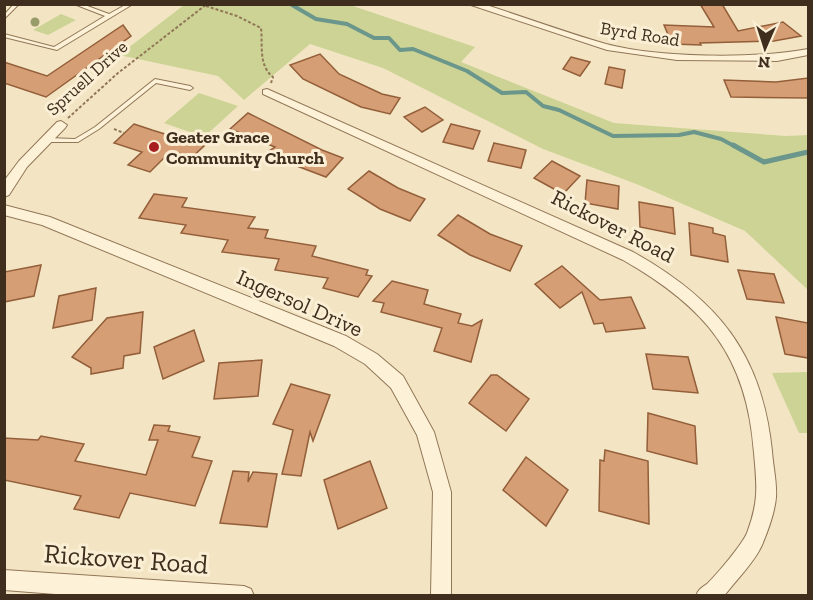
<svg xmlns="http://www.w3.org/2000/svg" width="813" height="600" font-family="'Zilla Slab',serif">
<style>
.green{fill:#ccd395}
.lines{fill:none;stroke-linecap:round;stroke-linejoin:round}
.stream-far1{stroke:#6b968b;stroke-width:4}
.stream{stroke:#6b968b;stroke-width:5}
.building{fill:#d69e74;stroke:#935e3a;stroke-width:1.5}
.service-casing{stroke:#917657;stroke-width:2}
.minor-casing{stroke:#917657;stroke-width:2}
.path{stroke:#917657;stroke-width:2;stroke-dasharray:3 2;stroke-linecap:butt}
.service{fill:#fdf2d8;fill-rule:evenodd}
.minor{fill:#fdf2d8;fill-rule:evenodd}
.tree{fill:#989b6a}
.poi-dot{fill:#a71f1f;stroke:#faefd4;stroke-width:2}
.labels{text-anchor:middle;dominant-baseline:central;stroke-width:6;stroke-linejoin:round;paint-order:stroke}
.far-street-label{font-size:18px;fill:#3f2d1d;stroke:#faefd4}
.far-poi-label{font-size:18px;font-weight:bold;fill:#3f2d1d;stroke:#faefd4;text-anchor:start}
.street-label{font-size:22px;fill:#3f2d1d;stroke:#faefd4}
.near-street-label{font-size:27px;fill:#3f2d1d;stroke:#faefd4}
</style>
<rect width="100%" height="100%" fill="#f3e5c3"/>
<!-- green -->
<g class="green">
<polygon points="207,4 350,5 475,47 461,62 614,123 786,136 808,135 808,290 745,231 639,185 543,149 383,68 310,44 244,100 218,76 119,55 184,5"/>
<polygon points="61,14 76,20 48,35 33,30"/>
<polygon points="199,93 238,106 204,137 164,123"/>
<polygon points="808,372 808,433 799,433 772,373"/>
</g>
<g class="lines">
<!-- stream-far1 -->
<polyline class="stream-far1" points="292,5 316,19 347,24 374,38 389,38 400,50 413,49 467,71 502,93 526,92 543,106 559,110 613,136 679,135 694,132 721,139 736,147"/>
<!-- stream -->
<polyline class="stream" points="733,145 764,162 808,152"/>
</g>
<!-- building -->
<g class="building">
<polygon points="700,4 722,4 738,31 783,22 801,36 774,41 700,43 701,45 672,44 664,25 714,27"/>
<polygon points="123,25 131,36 46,97 4,83 4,62 47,76"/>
<polygon points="320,54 339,74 382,94 400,98 390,114 361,107 303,79 290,65"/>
<polygon points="571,57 590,62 580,76 563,69"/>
<polygon points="609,67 625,70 622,88 605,84"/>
<polygon points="808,78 808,98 731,97 724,80 776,82"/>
<polygon points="425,107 443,120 422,132 404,117"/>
<polygon points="248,113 322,150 343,158 326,177 289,163 269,151 275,147 230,129"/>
<polygon points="134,124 152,130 204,146 190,159 177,152 173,156 168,154 150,172 128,165 142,152 114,143"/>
<polygon points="451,124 480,131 473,149 443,142"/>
<polygon points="494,143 526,150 521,168 488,161"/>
<polygon points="552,161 580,176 563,194 534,178"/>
<polygon points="369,171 398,188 425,199 410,221 380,209 348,189"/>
<polygon points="587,180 619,186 618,209 585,203"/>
<polygon points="154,194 187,198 182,207 255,217 248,228 268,230 265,238 316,246 312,256 368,270 366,275 372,276 358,297 323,288 328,278 275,270 279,259 222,252 228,240 181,233 186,225 139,218"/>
<polygon points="639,202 673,208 675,234 640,227"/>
<polygon points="458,215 490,234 522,246 510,271 470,255 438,235"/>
<polygon points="689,223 713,228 713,233 725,236 728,262 691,255"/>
<polygon points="41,265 34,296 4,302 4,272"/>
<polygon points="562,266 600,300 631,297 645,328 606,332 603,323 594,324 582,292 560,308 535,284"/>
<polygon points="738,270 774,274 784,303 747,299"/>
<polygon points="392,281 428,290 424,304 461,314 458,323 472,326 482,320 471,362 434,351 442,328 381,312 384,303 373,301"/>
<polygon points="96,288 92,320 53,328 59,296"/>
<polygon points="143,312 140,353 124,356 123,368 91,374 91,368 72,357 107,318"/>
<polygon points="776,317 808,323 808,358 785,354"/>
<polygon points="194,330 204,361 163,379 154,347"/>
<polygon points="646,354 688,357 698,393 653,389"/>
<polygon points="262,360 258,396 214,399 219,363"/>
<polygon points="491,375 497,375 529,399 506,431 469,403"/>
<polygon points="291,384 330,395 313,441 310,432 301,476 282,474 293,430 273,424"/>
<polygon points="648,413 695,426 697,464 647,451"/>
<polygon points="154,425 170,426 168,431 200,437 192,457 212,461 195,506 130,493 119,518 74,509 81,496 4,480 4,438 38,440 41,436 84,444 75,461 146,475 158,440 149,440"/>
<polygon points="605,450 648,461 649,524 599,511 600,460 604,461"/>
<polygon points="526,457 568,490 546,526 503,490"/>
<polygon points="370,461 387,508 338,529 324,480"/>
<polygon points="233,471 249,472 248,482 253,472 277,474 267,527 220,523"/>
</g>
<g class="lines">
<!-- service casing -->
<g class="service-casing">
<g id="service">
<polygon points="14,4 19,4 4,19 4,15"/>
<polygon points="74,4 82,4 109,14 127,4 133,4 57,50 4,37 4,34 54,47 105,16"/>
<polygon points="155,79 190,86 193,88 190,90 156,83 99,129 78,142 47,142 44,140 47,138 75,139 95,127"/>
</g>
</g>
<!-- minor casing -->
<g class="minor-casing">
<g id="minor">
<path d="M468,4H483C524,17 565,32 606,44C660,58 754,59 808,49V55L777,61L677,60L607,50Z"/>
<path d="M267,89L633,252C717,299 762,353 772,451C773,466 777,482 776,497C775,511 768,531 762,545C754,563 736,580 724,596H696C699,588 702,588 708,583C717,574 742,545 747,533C759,501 757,486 754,453C747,355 705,307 623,260L263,94V90Z"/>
<polygon points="61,121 67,125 65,128 27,167 9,195 4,197 4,181 19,161 57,122"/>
<polygon points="4,205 50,217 346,336 377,354 403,376 434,432 451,492 451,596 431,596 433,492 417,435 391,388 365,364 334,346 42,225 4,215"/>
<polygon points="4,570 244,586 251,589 254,596 81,596 4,590"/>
</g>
</g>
<!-- path -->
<g class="path">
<path d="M206,6L237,16L261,28C263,45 258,65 273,77L271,83"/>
<polyline points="68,118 118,73 207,4"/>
<polyline points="114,129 124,133"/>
</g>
<!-- service -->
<use href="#service" class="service"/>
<!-- minor -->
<use href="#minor" class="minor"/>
</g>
<!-- trees -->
<circle class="tree" cx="35" cy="22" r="4.5"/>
<!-- markers -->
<circle class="poi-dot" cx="154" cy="147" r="6"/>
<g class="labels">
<!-- far-street labels -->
<g class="far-street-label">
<text transform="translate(640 34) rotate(9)">Byrd Road</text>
<text transform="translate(87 78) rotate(-42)">Spruell Drive</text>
</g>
<!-- far-poi labels -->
<g class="far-poi-label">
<text x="166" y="137">Geater Grace<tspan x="166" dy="21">Community Church</tspan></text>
</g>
<!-- street labels -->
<g class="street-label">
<text transform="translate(613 226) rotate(27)">Rickover Road</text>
<text transform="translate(300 303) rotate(24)">Ingersol Drive</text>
</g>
<!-- near-street labels -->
<g class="near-street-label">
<text transform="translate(126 559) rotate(4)">Rickover Road</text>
</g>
</g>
<!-- border -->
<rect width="813" height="600" fill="none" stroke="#3f2d1d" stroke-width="12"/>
<!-- north arrow -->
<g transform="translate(765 48) rotate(183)" stroke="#faefd4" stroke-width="4.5" paint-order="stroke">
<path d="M0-4.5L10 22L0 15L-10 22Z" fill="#3f2d1d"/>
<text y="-9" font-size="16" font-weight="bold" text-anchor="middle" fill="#3f2d1d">N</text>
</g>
</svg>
